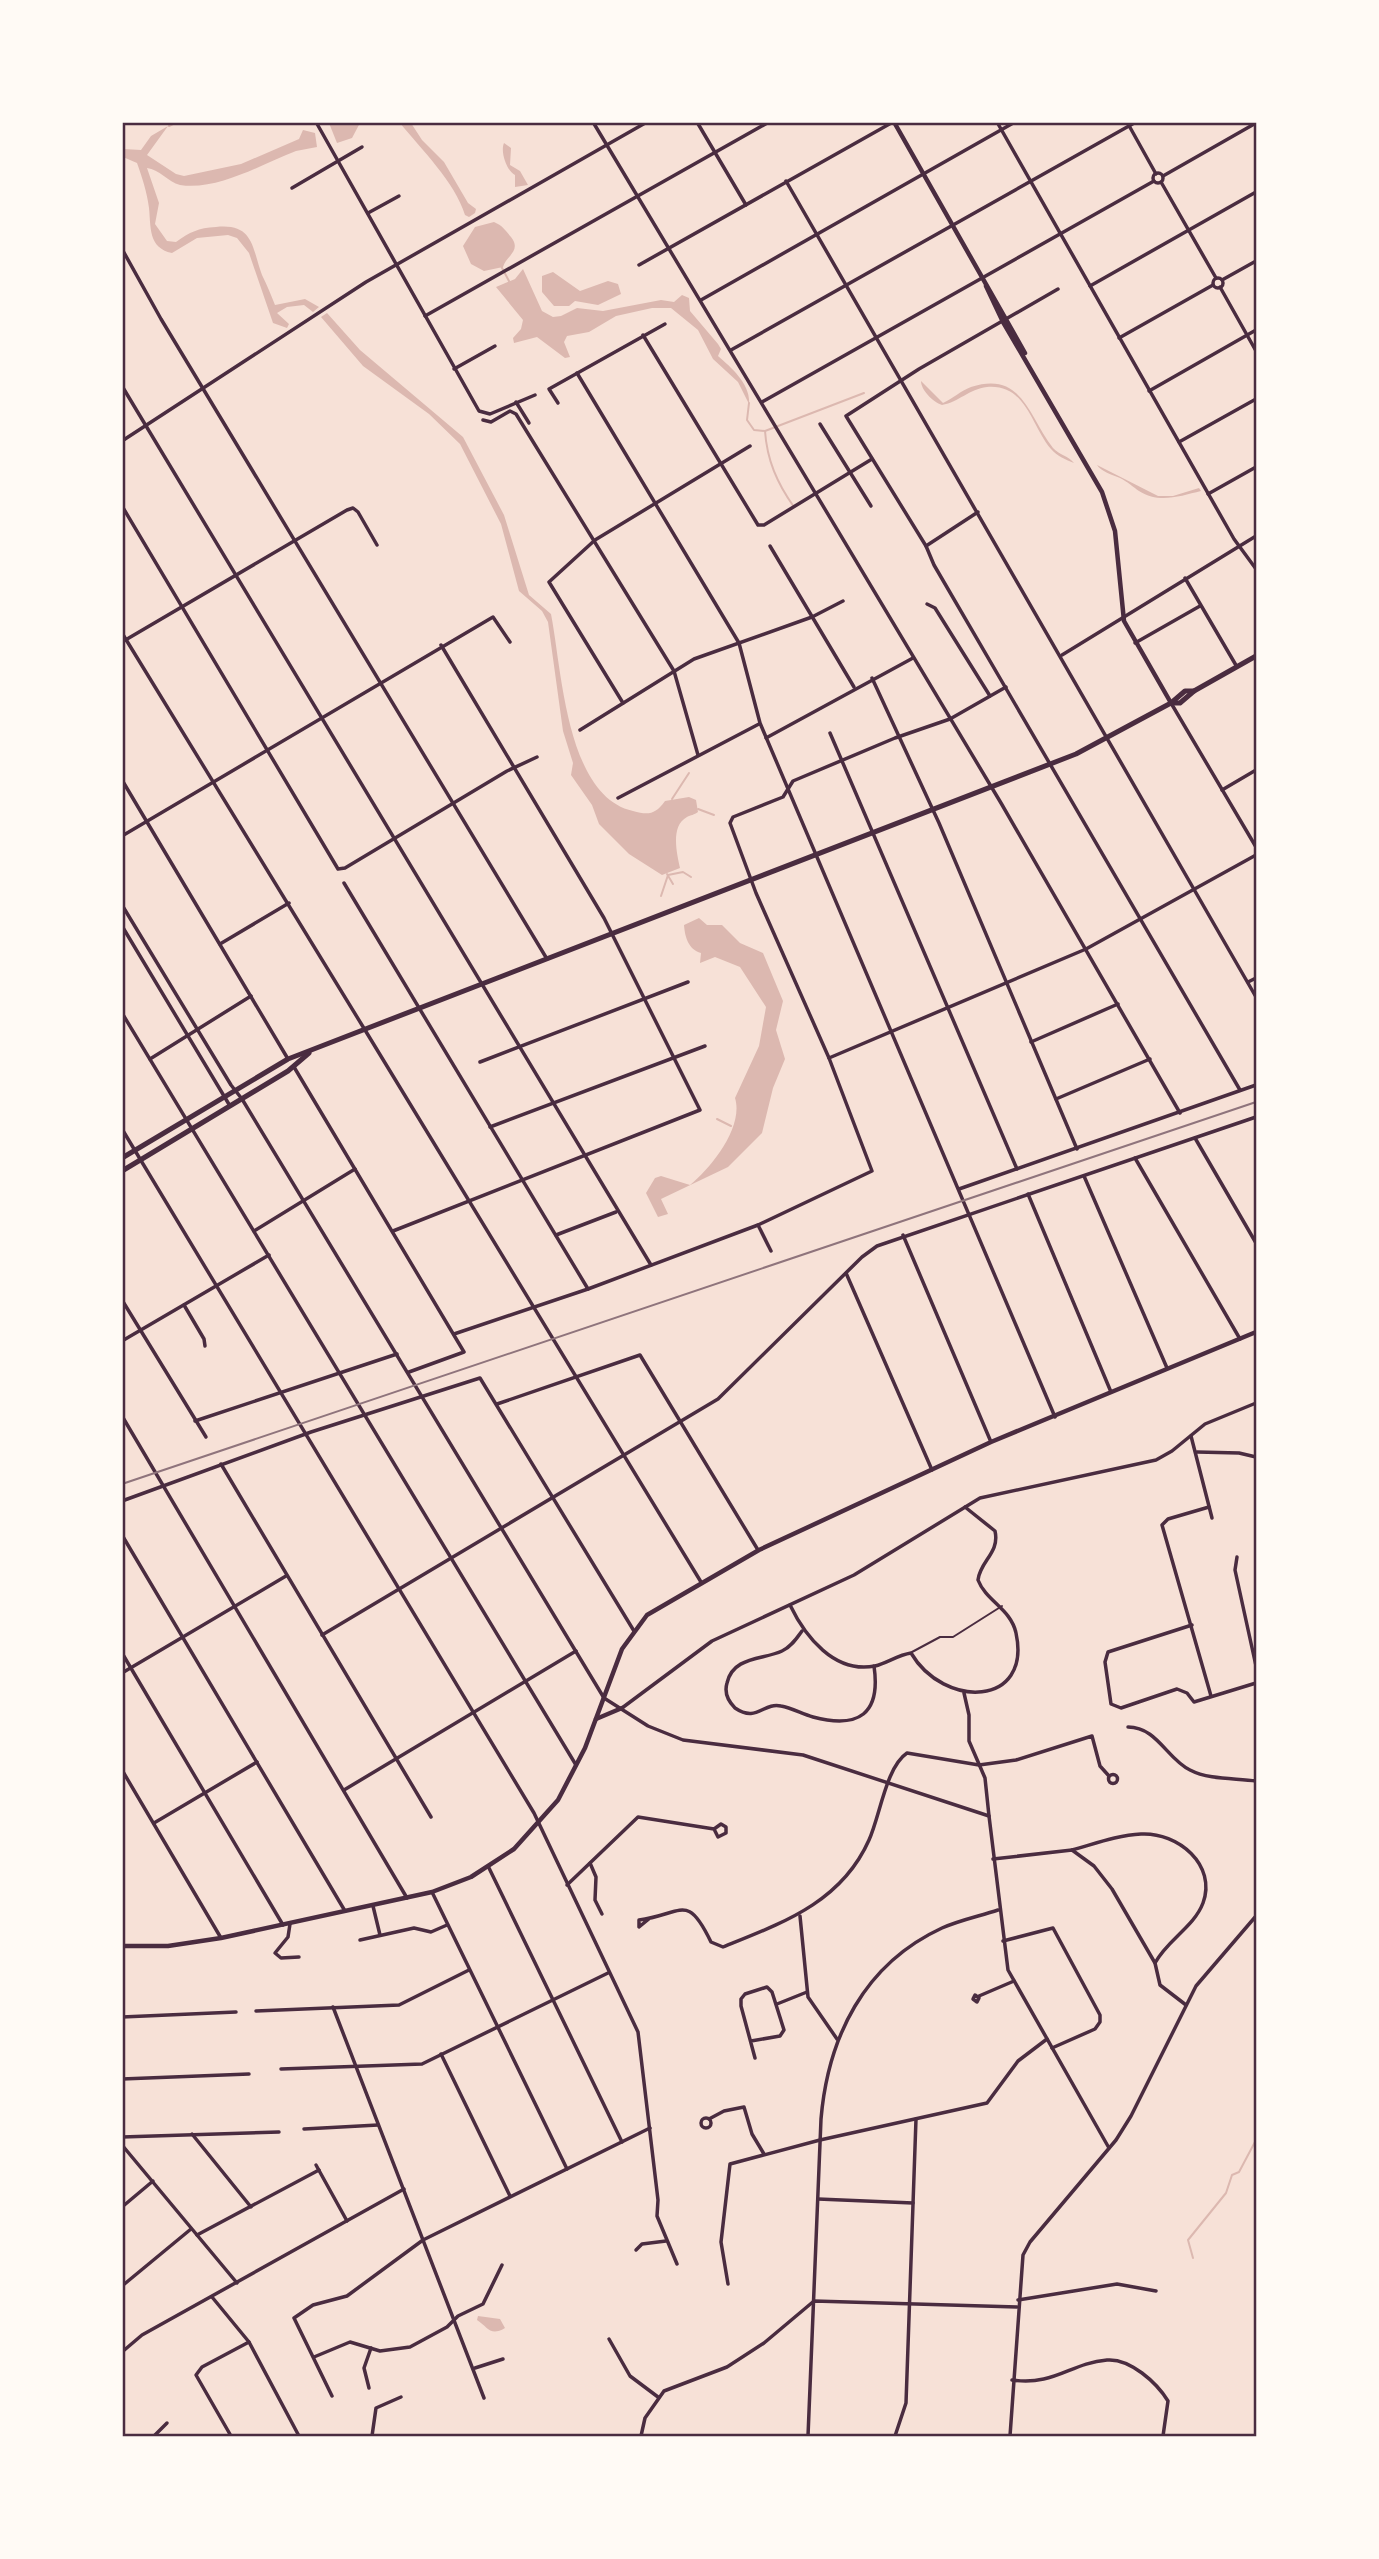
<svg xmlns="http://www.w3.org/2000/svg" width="1379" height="2559" font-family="'Sofia Sans Condensed',sans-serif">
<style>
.water{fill:#dcb8b0}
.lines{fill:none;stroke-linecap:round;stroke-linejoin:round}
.stream{stroke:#dcb8b0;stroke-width:2}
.service{stroke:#4a2c40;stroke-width:2}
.minor{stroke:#4a2c40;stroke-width:3.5}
.tertiary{stroke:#4a2c40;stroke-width:3.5}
.secondary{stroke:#4a2c40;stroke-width:4.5}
.primary{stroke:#4a2c40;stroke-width:5}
.rail{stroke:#8f747c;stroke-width:2}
.neatline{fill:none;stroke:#4a2c40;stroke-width:2.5}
</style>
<rect width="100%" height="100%" fill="#f7e1d7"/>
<!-- water -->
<g class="water">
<polygon points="329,123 360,123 352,138 337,143"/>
<path d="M400,123H411L422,140L444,162L468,203L476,209L475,213L469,217L465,215C455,182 421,149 400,123Z"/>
<path d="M168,126L147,155L176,174L184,176L241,164L299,139L303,130L315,133L317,147L296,151C262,164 218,191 180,185C168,182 159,169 147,168L159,203L155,224L167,241L176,242C190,232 198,228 216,227C254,223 252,248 262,275C267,285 271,295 275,305L305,299L319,307L313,312L304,305L287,307L277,313L289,324L287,328L273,323L249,253L237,238L228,235L197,238L172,253C148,248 151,227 149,208C147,192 142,177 137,163L123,157V149L141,150L151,136Z"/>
<path d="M504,143L511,148L510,165L520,171L528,185L515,187V175C507,171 500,152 504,143Z"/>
<path d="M494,222C503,226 505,230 511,237C522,251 506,256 503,267L484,271L471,264L463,246L475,227Z"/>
<path d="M523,269L542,311L553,317L561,316L577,308L603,311L661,300L674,302L682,295L689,298L690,311L718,344L721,349L718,356C732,368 751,385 749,404L738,382L713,359L698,330L671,308H652L616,316L589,332L567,336L564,342L570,357L565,358L537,337L514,343L513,338L521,329L523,320L496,287L515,279Z"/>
<polygon points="553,272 580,291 608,281 618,284 621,294 598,305 575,301 569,306 554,306 542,292 542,276"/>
<path d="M327,313L360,350L463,437L504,515L529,595L551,614C562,670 566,796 633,811C648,815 655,815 665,801L689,797L696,800L698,812C694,815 691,815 687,817C670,826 677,854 680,868L662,875L629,854L599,824L592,805L571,775L573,763L563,731L548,622L542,611L519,591L501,524L460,444L429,414L363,366L321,317Z"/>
<path d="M921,381L943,403C952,399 962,390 971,387C1023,370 1029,418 1053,448C1059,455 1069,456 1074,463C1066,460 1057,456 1051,449C1031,426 1027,384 987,387C969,389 959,402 942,405C933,402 921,390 921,381Z"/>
<path d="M1097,465L1158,496H1173L1199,488L1201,491C1180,496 1159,504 1139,491C1133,487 1128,482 1120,478C1112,475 1101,471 1097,465Z"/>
<path d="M699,918L707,925H722L740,943L763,953L783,1001L776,1030L785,1059L773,1088L762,1133L728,1167L661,1199L668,1214L658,1217L646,1193L655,1178L661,1176L690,1185C711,1168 744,1127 735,1098L759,1046L766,1007L740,967L715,957L700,963L701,953C688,949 685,937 684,925Z"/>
<path d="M478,2316L500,2319L505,2328C490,2337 488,2327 477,2320Z"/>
</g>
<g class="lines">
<!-- stream -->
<g class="stream">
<polyline points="169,126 177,122"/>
<polyline points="501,266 510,283"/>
<path d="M749,403L747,420L754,430L765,431C767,460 777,483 794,507"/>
<polyline points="765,431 864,393"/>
<polyline points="672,799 689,773"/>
<polyline points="698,809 714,815"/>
<polyline points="667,874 673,884"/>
<polyline points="661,896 668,875 683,872 691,877"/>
<polyline points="717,1119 731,1126"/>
<polyline points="1193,2258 1188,2240 1226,2193 1232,2175 1239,2172 1256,2140"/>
</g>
<!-- service -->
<polyline class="service" points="912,1652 940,1637 953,1637 1002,1606"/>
<!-- minor -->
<g class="minor">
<polyline points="316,122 479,411 490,414 535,395"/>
<polyline points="593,122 1001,803 1180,1113"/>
<polyline points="697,122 746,205"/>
<polyline points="997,122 1234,539 1256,569"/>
<polyline points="1127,122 1156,174"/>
<circle cx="1158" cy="178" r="5"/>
<polyline points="1163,176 1256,123"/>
<polyline points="786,181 1256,997"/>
<polyline points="1161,182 1216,278"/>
<polyline points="292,188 362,147"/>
<polyline points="368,213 399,196"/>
<polyline points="122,249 161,319 547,959"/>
<polyline points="639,265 893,122"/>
<circle cx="1218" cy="283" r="5"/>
<polyline points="1222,280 1256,261"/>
<polyline points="1090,286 1256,192"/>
<polyline points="1220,287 1256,351"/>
<polyline points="1058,289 919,369 846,416 926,546 934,565 1240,1090"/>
<polyline points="701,300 1015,122"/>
<polyline points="425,316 769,122"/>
<polyline points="643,335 758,525 764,525 872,459"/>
<polyline points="1119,338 1213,285"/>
<polyline points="731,350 1136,122"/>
<polyline points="454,369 495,346"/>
<polyline points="577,373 739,643 760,723 1055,1417"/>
<polyline points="122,386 651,1265"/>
<polyline points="1149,391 1256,330"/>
<polyline points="516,402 529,423"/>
<polyline points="762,402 1154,181"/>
<polyline points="558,403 549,389 665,324"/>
<polyline points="483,420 491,422 510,411 516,414 674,671 698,755"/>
<polyline points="820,424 871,506"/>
<polyline points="122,441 366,282 647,122"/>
<polyline points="1179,442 1256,399"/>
<polyline points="1208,494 1256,467"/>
<polyline points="122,506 338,869 345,868 507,771 537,757"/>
<polyline points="770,546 854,687"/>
<polyline points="926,546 978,512"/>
<polyline points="1185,578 1237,667"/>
<polyline points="927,604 935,608 990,696"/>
<polyline points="122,633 365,1030"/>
<polyline points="122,642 347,510 353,508 358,512 377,545"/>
<polyline points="1135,643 1200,606"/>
<polyline points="1062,655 1256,536"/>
<polyline points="872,678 939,823 1077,1149"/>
<polyline points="623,703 549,582 595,540 750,446"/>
<polyline points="580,730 694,659 812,617 843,601"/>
<polyline points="830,733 1017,1169"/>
<polyline points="766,738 913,658"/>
<polyline points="122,780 288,1059"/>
<polyline points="1222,790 1256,770"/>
<polyline points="618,798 759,724"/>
<polyline points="122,836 493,617 510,642"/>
<polyline points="344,883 588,1289"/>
<polyline points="220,944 289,903"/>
<polyline points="1248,982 1256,978"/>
<polyline points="122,1013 576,1765"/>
<polyline points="1031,1042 1118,1004"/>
<polyline points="829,1058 1086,949 1256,855"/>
<polyline points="150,1059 251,996"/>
<polyline points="480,1062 688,982"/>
<polyline points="294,1067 464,1352 409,1372"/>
<polyline points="242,1099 604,1698 648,1726 683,1740 803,1755 989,1816 1008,1970 1109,2148"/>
<polyline points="1056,1099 1150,1059"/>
<polyline points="490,1127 705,1046"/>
<polyline points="122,1129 534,1813 638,2032 658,2200 657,2216 677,2264"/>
<polyline points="1195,1138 1256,1243"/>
<polyline points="1135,1158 1240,1339"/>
<polyline points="1084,1176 1167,1368"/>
<polyline points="959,1189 1256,1085"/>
<polyline points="1028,1194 1111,1392"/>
<polyline points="758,1225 771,1251"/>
<polyline points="254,1231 355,1169"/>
<polyline points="393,1231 700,1110 604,918 441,645"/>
<polyline points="556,1235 616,1212"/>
<polyline points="903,1235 991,1442"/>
<polyline points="846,1273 932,1470"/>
<polyline points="122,1300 206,1437"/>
<polyline points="184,1305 204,1339 205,1346"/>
<polyline points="454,1334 588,1289 758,1225 872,1171 829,1058 756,893 730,823 733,817 783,797 793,781 895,738 950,719 1006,687"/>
<polyline points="122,1341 269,1255"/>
<polyline points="497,1404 640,1355 758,1550"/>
<polyline points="122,1416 407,1898"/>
<polyline points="195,1421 397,1354"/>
<polyline points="1191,1436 1212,1518"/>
<polyline points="1197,1452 1239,1453 1256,1457"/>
<polyline points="221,1464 431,1817"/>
<polyline points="122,1501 311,1432 480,1378 634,1631"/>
<polyline points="1209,1507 1168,1519 1162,1525 1211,1696"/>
<polyline points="122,1535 345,1911"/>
<polyline points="1237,1557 1235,1570 1256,1666"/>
<path d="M790,1605C805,1636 834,1674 875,1666C887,1663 898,1655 911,1653C944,1709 1032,1707 1016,1633C1011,1609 986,1601 978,1580C980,1561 1000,1553 995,1531L965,1507"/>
<polyline points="1192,1625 1108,1652 1105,1662 1111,1704 1121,1708 1177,1689 1187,1693 1194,1702 1256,1683"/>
<path d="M802,1631C797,1638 791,1647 782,1651C763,1660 733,1656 727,1683C724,1693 728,1701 735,1708C757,1723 763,1702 781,1706C792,1708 802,1714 813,1717C859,1729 881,1714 874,1666"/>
<polyline points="322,1635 718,1399 862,1257 877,1246 1256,1117"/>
<polyline points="122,1653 283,1925"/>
<polyline points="122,1673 286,1576"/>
<polyline points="964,1693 969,1715 969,1741 985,1778 989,1816"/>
<polyline points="622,1708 712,1641 854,1575 980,1498 1156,1460 1172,1451 1205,1424 1256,1403"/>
<path d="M1128,1727C1157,1727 1167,1759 1190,1770C1209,1780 1236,1778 1256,1781"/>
<polyline points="122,1770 221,1938"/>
<circle cx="1113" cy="1779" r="4.5"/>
<polyline points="344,1790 576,1651"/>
<polyline points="154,1823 257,1762"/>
<path d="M1072,1850C1094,1844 1118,1835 1141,1834C1178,1832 1217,1865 1203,1903C1194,1927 1167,1940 1155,1963"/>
<polyline points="993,1859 1072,1850 1094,1866 1112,1889 1155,1963 1160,1985 1186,2005"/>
<polyline points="590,1863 596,1877 595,1900 602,1914"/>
<polyline points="489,1868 622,2142"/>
<polyline points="567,1885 638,1817 714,1829 721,1824 726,1827 726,1833 718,1837 714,1829"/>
<polyline points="432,1892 567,2169"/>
<polyline points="373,1906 380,1935"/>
<polyline points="800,1916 808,1997 837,2039"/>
<path d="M650,1918L639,1927V1920C683,1914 687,1892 711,1942L723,1947C782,1923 841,1903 869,1840C880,1816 886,1767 907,1753L979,1765L1016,1760L1092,1736L1100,1766L1109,1776"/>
<polyline points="290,1924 288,1937 275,1953 281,1958 299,1957"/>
<polyline points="360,1940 414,1928 431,1932 447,1925"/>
<polyline points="1003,1941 1053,1928 1100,2015 1100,2022 1095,2029 1052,2048"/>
<polygon points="975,1995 979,1998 977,2002 973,1999"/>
<polyline points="979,1996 1014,1981"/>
<polyline points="777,2004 807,1992"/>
<polyline points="333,2007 484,2398"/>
<polyline points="256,2011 399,2005 469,1970"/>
<polyline points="122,2017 236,2012"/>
<polyline points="751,2041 780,2036 784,2030 772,1992 767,1987 745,1994 741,1999 741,2006 755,2058"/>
<polyline points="441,2054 510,2196"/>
<polyline points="281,2069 422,2064 608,1973"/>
<polyline points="122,2079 249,2074"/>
<circle cx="706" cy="2123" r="5"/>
<polyline points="709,2119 724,2111 744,2107 752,2134 764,2154"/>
<polyline points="304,2129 378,2125"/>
<polyline points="192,2134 251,2207"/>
<polyline points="122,2137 279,2132"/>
<polyline points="122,2145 237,2283"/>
<polyline points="316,2165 347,2221"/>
<polyline points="818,2199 913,2203"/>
<polyline points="122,2207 153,2181"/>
<polyline points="197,2235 319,2170"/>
<polyline points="636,2250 642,2244 666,2241"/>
<polyline points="728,2284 721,2242 730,2164 820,2140 987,2103 1018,2061 1047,2039"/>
<polyline points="122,2286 191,2229"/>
<polyline points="212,2297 249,2342 299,2436"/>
<polyline points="1018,2300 1117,2284 1156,2291"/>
<polyline points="609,2339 630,2376 658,2397"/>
<polyline points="122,2352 142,2335 404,2189"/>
<polyline points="314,2357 350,2342 380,2351 410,2347 447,2327 458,2316 483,2304 502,2265"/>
<polyline points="475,2368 503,2359"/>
<path d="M1012,2380C1055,2386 1070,2363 1107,2360C1130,2358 1157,2383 1168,2401L1163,2436"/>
<polyline points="369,2388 364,2368 371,2348"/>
<polyline points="332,2396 294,2318 313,2305 347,2296 423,2240 650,2128"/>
<polyline points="154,2436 167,2423"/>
<polyline points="231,2436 196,2375 202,2367 249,2342"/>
<polyline points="366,2436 372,2436 376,2408 401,2397"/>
<polyline points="641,2436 645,2418 664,2391 727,2367 764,2343 814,2301 1017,2307"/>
<path d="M808,2436L821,2119C828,2037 864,1964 942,1928C960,1920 980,1916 998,1910"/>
<polyline points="895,2436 906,2403 916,2119"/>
</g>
<!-- tertiary -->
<g class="tertiary">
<polyline points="1171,703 1256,847"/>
<polyline points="122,905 231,1085 242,1099"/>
<polyline points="122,926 230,1106"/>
<polyline points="365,1030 701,1582"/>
<polyline points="1010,2436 1023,2255 1030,2242 1116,2140 1131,2116 1196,1986 1256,1916"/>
</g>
<!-- secondary -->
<g class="secondary">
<polyline points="894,122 1025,353"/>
<polyline points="986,286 1003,322 1102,492 1115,531 1124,621 1171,703"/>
<polyline points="596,1719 622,1708"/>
<polyline points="122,1946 168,1946 221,1938 432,1892 471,1877 514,1849 558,1800 585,1748 622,1649 647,1615 759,1550 991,1442 1256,1332"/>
</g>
<!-- primary -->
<g class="primary">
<polyline points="1171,703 1180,703 1194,691 1256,656"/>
<polyline points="122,1158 288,1059 1076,754 1171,703 1185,691 1194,691"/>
<polyline points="122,1171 288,1071 309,1053"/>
</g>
<!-- rail -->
<polyline class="rail" points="122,1484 1256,1102"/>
</g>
<!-- border -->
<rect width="1379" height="2559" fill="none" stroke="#fffaf5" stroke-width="248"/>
<rect x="124" y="124" width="1131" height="2311" class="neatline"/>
</svg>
